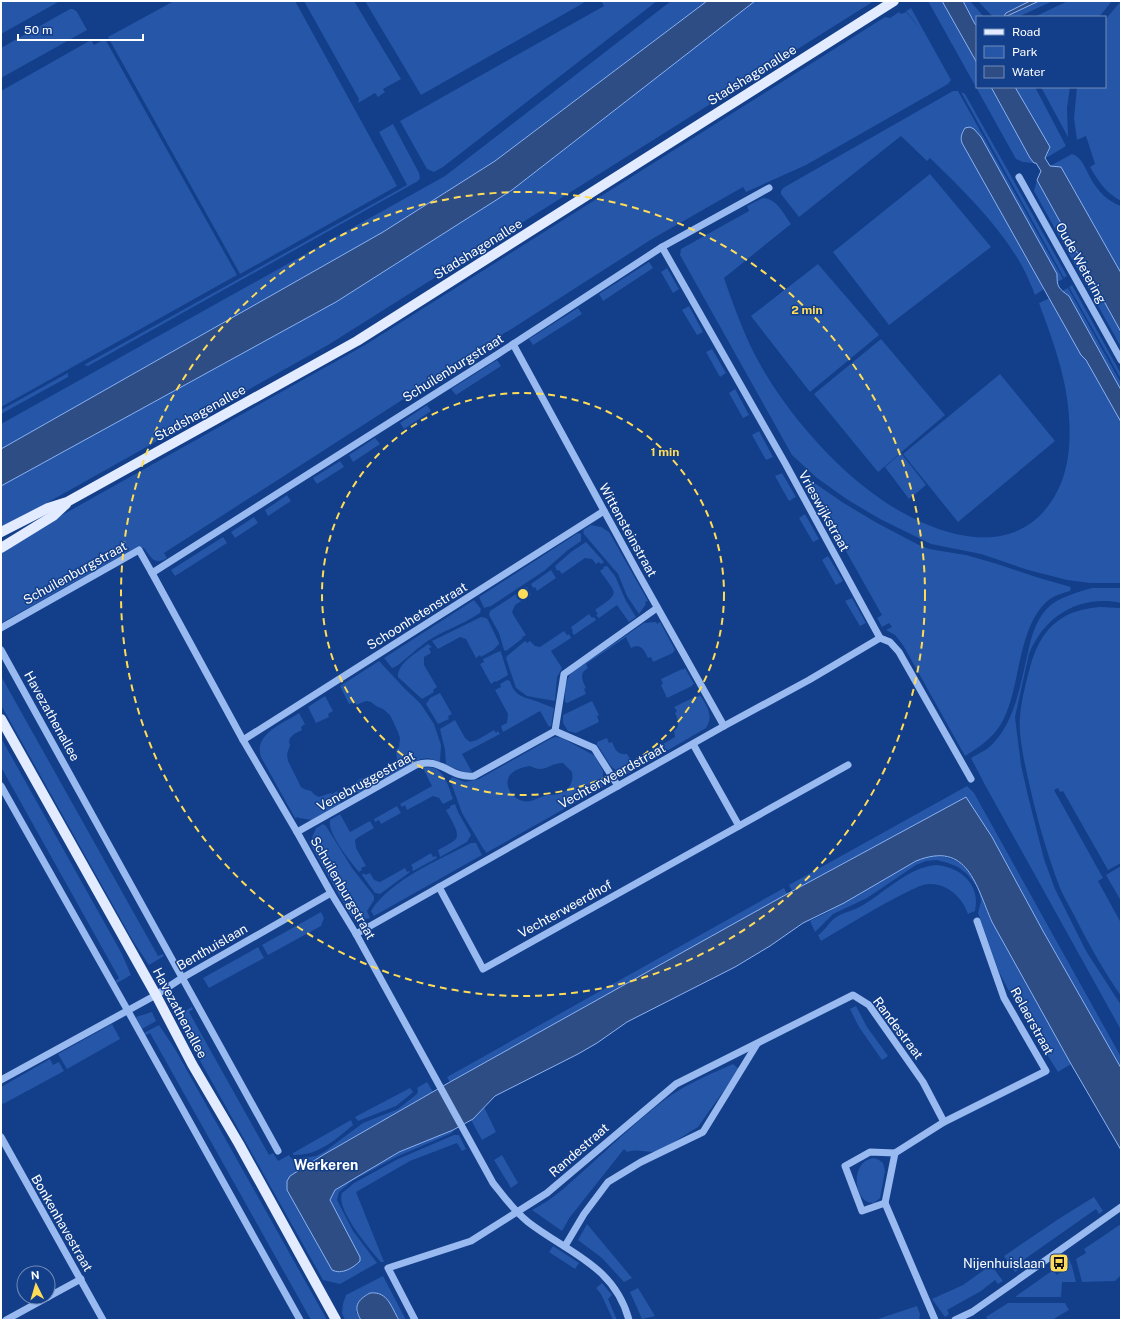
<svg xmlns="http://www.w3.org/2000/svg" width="1122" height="1321" font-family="'Public Sans',sans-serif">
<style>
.green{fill:#2556a8;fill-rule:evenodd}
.water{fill:#2e4d85;stroke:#8bb3f3}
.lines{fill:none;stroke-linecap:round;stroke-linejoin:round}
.minor{stroke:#99baf0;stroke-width:7}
.major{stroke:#e2ebff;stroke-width:10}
.ring{fill:none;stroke:#ffdc58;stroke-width:2;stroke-dasharray:7 5}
.labels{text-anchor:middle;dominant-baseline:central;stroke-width:3;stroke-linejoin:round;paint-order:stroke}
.street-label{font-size:13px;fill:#fff;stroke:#133e89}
.poi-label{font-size:13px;fill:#fff;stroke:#133e89;text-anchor:end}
.neighbourhood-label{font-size:14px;font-weight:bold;fill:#fff;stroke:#133e89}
.centre{fill:#ffdc58;stroke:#133e89;stroke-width:2}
.ring-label{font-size:12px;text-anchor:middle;font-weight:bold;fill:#ffdc58;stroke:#133e89;stroke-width:3;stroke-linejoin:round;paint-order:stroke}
</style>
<rect width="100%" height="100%" fill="#133e89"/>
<!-- green -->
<g class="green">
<polygon points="1,1 60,1 1,34"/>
<polygon points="174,1 295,1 397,186 240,274 108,37"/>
<polygon points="304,1 354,1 401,79 383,89 385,92 378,97 375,93 358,103 359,99"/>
<polygon points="365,1 587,1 421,95"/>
<polygon points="601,1 657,1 443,167 434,172 427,169 400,121 604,6"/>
<polygon points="671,1 707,1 495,161 383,232 1,449 1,424 445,176"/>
<polygon points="755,1 874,1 328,345 45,504 1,527 1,486 336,302 512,190"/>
<polygon points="928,1 942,1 977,63 977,87 991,87 1030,158 1034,163 1023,162 1016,159"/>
<polygon points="963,1 970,1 984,17 977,17 977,26 975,24"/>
<polygon points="978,1 1030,1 1006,13 1006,16 1039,1 1053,1 1018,17 993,17"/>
<polygon points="1068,1 1112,1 1099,17 1034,17"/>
<path d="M1121,1V201C1106,193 1098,181 1090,167L1095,164L1086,136L1077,140L1074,118L1077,87H1105V20Z"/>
<path d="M911,8L951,80L948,84L806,165L746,192L743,187L652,239L507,332H506L458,364L164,553L167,558C154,566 151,557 144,548L137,547L1,623V554L39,528L365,345L885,17L890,18L899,12L901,14L906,12L921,30L906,11Z"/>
<polygon points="70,9 73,9 77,12 87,30 1,78 1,48"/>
<polygon points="105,39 237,275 1,407 1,91 91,40 94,45"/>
<polygon points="1015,87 1035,87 1066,146 1046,158 1050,148"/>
<polygon points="1041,87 1070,87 1067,108 1068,137"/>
<path d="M953,91H958L1063,279L1057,282V274L970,127L965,128L961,137L962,143L1044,289L1035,295C1031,285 1027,275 1022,266C999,225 964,191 930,158L927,161L901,136L799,217L781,194V191L783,188Z"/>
<polygon points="961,92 965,94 1067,276 1064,278"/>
<polygon points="393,124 419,173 420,178 418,181 88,366 84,365 407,185 379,132"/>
<path d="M1072,154C1082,157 1086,170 1091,179C1098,191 1107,201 1121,206V273L1061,167L1050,166Z"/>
<polygon points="930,174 991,247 889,325 833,252"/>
<polygon points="1037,180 1121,332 1121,347 1034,191"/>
<path d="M763,198C776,198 784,214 791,224L724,278C733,304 742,329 754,353C780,404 826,458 871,492C917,527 999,564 1045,510C1060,492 1067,471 1069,448C1073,395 1057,352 1039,303L1050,298L1081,355L1086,360L1121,422V583H1090L1067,580L1028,570L981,554L931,544L880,519L848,500L817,478L792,455L680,255L681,249L749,211L747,206Z"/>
<polygon points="649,262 653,268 603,301 599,294"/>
<polygon points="818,264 879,335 810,392 751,316"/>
<polygon points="667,268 679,289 673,293 661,272"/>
<polygon points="1072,285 1121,374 1121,379 1069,287"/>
<polygon points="1068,288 1121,383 1121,390 1069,296 1062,291"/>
<polygon points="689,306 703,332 697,335 682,310"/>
<polygon points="578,308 582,314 533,345 529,339"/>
<polygon points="881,339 945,415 878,472 814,394"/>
<polygon points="712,349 726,373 720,377 706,352"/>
<polygon points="497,360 501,366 456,395 451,389"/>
<polygon points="68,373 68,377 1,414 1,410"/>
<polygon points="1000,374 1055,441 958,522 903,454"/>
<polygon points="735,389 749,415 743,418 729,393"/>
<polygon points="427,405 431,411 404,429 400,423"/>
<polygon points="759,431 773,457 766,460 752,435"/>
<polygon points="375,438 380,444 353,462 349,455"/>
<polygon points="901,453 926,485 909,499 885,467"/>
<polygon points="340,461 344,467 317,484 313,478"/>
<polygon points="782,473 796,497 789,501 775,476"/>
<path d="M803,475L842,502L877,523L917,544L929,549L966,555L994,563L1036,577L1071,587L1070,591C1063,593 1056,595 1050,599C1016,625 1022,688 1001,724C992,739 979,747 965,756L903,645L895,635L886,630L892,627L889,623L882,627L877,618L882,615Z"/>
<polygon points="287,495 291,501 268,516 265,510"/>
<polygon points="805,514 819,539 813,542 799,518"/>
<polygon points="254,517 258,523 235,538 231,532"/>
<polygon points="591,525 601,527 609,532 648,601 645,602 646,604 639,614 627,596 618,574 583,533 584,532 583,530"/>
<polygon points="578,533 581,534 581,541 568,550 544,571 491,606 484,608 479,597"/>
<polygon points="223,537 227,543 175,576 171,570"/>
<polygon points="586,542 604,562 601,564 599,562 596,564 592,559 585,558 562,574 559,570 557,571 555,566 571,552"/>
<polygon points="828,556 843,581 836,585 822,560"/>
<path d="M607,566L615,576L626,601L636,617L629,622L617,605L599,618L596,615L598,614L595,610C621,592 617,595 600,571L604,568L603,567Z"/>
<polygon points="551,570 556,578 537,591 535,587 533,588 531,584"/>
<polygon points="527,587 531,595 515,605 512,612 514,616 526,635 522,637 523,638 506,651 504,650 499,633 489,615 490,611"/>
<path d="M1092,588H1121V603C1080,594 1044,616 1029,654L1015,717L1021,765L1028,796L1044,859L1055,889L1086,951L1121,1005V1030L985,785L971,758C976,755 982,752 987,749C1015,726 1020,685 1028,652C1032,634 1037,616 1052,604C1061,597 1081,591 1092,588Z"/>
<polygon points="852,598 866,623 860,626 845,601"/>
<path d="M474,600L481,609L480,613C461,626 438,632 421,646C415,650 397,668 392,668L384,658Z"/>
<path d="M1100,607L1121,608V863L1108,870L1063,791L1060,792L1058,788L1054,790L1103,878L1098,881L1121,923V996C1103,970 1088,943 1074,915C1069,906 1064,897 1060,888C1047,854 1037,819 1029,783C1025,765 1018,735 1020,717C1021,701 1026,683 1030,667C1041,629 1060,610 1100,607Z"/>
<polygon points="589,614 592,618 594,617 596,620 574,635 572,632 573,631 571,627"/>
<polygon points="481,617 486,618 488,620 499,643 499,644 493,650 481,657 480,655 476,658 466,639 460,637 438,649 432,641"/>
<path d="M656,622L657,624L660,622L675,650L673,652V653L653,662L651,657L648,658C644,650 641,643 631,648L626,637L586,664L588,668C579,673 582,680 586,688L584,689L586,694L567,703L565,702C565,692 565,680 572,672L644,623Z"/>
<polygon points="564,631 567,635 569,634 571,638 551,651 562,668 557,677 555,701 527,696 516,688 506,658 507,656 525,641 527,643 530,641 535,646 540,647"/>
<path d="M428,644L432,647L429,648L431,653L424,657V665L437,687L433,690L434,692L422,699L398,677C397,663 418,652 428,644Z"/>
<polygon points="500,651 501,652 508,675 496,682 495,681 491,684 480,664 484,662 483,659"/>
<polygon points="379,661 404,688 420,703 434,724 441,745 440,762 428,758 421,759 386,778 383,778 380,772 394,764 397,759 396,750 399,747 400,738 398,732 390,715 383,709 376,706 371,702 366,701 356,705 355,702 349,704 340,686"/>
<polygon points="685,668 694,684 692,685 692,686 667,698 661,685 663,684 661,679 682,669 683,670"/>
<polygon points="1,676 158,956 163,954 164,956 149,965 133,941 1,705"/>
<path d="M507,680L510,681C514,695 522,697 536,701C542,703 548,706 554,708L551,726L549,727L540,711L503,732L501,726L507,723L508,714L495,690L501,687L500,684Z"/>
<polygon points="440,693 452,714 448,716 449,719 438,724 426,704 430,698"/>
<path d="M700,695C707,706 714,716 706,728L624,776C621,772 615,771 611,766C606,760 603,752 597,745V742L607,738L609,743L612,742C615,750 618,755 627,754L632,762L675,737L674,731C681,726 678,720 675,713L677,711L674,707L697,696L698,697Z"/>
<polygon points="325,696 333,711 328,714 329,717 316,723 308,707"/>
<polygon points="592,701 599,715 597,716 599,722 576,733 568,731 563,723 563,715"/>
<path d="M299,713L305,724L301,727L302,730L294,734L290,738L289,742L290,745L287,754L288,761L301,787L304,789L311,791L315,795L319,797L331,793L332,794L337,791L341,801V803L312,820L299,818L298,817L295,818L261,757C253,734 284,723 299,713Z"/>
<polygon points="455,720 465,738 470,742 477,740 494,730 496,733 498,731 500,734 462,754 472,772 467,773 446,765 445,750 440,729"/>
<path d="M556,737L562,738L595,756L603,771V784L602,785L603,787L486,853L485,850H484L462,813L450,780L452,777L465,782L479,779L550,739ZM563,763L572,772C574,782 569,791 559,794C554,795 549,794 544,796C537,798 531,803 523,801C512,799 503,785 510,775C515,769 523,767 530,766C545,774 549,763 563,763Z"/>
<polygon points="1,738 122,954 131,975 117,983 115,981 119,978 1,767"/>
<path d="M423,768C443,763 448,785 453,799L443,804L439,798L433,796L407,810L405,805L402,807L400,804L432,786Z"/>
<polygon points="372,774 376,782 375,784 359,793 357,792 353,784 358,781 358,780"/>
<polygon points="967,786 974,793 1121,1057 1121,1068 1043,931 992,837 966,797 792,891 789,885"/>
<path d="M455,804L458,812L471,835L467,842L440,857L438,850C443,847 450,844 455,840C462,834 449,817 446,810L450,808V806Z"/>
<polygon points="397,806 401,813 381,824 379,820 375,822 374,819"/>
<path d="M340,814L350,832L370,821L374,828L357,838L355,840L356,848L366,866L361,868L362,870L359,872C350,861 327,833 330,820Z"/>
<polygon points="323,824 326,826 352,868 374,896 374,900 367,911 370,918 361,920 351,916 309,842 312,841 311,840 316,828"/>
<path d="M471,843H476L482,855L374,916L371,911C390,880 439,860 471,843Z"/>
<polygon points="431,853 433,857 436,856 437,858 413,871 412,869 413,868 411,865"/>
<path d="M933,856C975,856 979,891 992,922L1071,1064L1058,1072L1041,1045L1021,1007L1011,995L999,972L978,913L981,901L978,888L967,874L958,867L948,863L937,860L926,861L916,865L867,898L833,914L815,932L810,921L826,913L916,861Z"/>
<path d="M936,865C961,867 981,885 975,911L968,914C963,898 947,883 929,884C919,885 910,891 901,895C874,909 848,925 821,941L818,935C825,931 828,923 835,918C843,912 854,911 863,905C887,891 907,868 936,865Z"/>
<polygon points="1121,866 1121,901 1106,875"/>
<polygon points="405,868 407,872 409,871 410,872 380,894 375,893 362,875 364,873 365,875 370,873 374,880 380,882"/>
<polygon points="784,888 787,894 450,1082 447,1077"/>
<polygon points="321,912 324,918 321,926 268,955 262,945"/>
<polygon points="258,947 264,958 209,988 203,978"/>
<polygon points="856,1006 867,1027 888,1056 882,1060 859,1027 850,1009"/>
<polygon points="192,1007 193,1009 189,1012 269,1155 273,1153 278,1161 289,1155 291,1158 295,1159 316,1156 324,1152 363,1123 398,1109 417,1094 418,1091 417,1088 427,1082 433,1092 323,1155 292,1175 287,1181 335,1271 349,1269 334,1210 330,1200 334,1190 399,1152 454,1129 452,1133 396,1157 352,1181 339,1192 337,1200 353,1231 377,1263 340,1284 323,1280 189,1041 177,1015"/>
<polygon points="152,1012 156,1021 142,1029 136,1017"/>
<polygon points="112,1024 120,1039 67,1069 58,1054"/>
<polygon points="159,1025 175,1049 327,1320 311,1320 150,1033 146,1035 144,1033"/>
<polygon points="50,1059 53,1065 59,1062 64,1071 3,1104 1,1100 1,1087"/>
<path d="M733,1064L739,1069L698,1127L659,1151C647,1154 640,1148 627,1152L624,1149L570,1217L562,1231L532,1210C554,1199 571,1182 589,1166C612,1145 634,1124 658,1105C681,1086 706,1076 733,1064Z"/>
<polygon points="410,1088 413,1092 411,1094 396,1106 358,1121 355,1117"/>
<polygon points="484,1107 496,1132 482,1140 471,1120"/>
<path d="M351,1120L353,1125C335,1140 318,1156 293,1155V1153Z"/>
<path d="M454,1135H459L466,1149L462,1151L457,1143L410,1161L356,1192L384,1262H381C370,1250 335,1208 342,1193L354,1183L398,1159Z"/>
<polygon points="502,1155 518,1183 511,1188 494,1160"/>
<path d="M874,1158L879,1160L883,1163L885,1171L880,1198L874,1203C854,1205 848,1161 874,1158Z"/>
<polygon points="1094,1197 1103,1211 1099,1214 1096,1209 1015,1266 1018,1270 1015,1272 1004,1256 1060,1218"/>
<polygon points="587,1224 632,1278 624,1282 602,1258 578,1240"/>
<polygon points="1121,1224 1121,1275 1115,1281 1082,1282 1076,1259 1086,1253 1084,1249"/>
<polygon points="553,1246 579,1263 575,1269 549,1252"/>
<polygon points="1069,1259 1072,1266 1076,1282 1062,1282 1061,1297 1015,1297 1053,1270 1057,1275 1066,1266 1063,1263"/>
<polygon points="991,1265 1003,1281 998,1284 995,1280 981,1291 947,1310 949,1314 945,1317 932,1299 963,1285"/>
<path d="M383,1276L406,1320H399L383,1295C366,1287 362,1299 356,1312L361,1320H345L342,1313L343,1304L346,1295Z"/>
<polygon points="602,1283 612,1295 608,1299 617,1320 613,1320 601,1294 596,1288"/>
<polygon points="638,1288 655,1316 642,1319 630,1292"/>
<polygon points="1008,1303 1065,1303 1069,1310 1052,1320 988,1320 986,1317"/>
<polygon points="917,1306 920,1314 919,1320 875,1320"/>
</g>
<!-- water -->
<g class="water">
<polygon points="707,1 755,1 512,190 336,302 1,486 1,449 383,232 495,161"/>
<polygon points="942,1 963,1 975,24 977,26 977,63"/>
<polygon points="1030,1 1039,1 1007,16 1004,16 1006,13"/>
<polygon points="991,87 1015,87 1050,147 1045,158 1050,166 1061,167 1121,273 1121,332 1037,180 1041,171 1036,163 1034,163 1030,158"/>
<path d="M970,127L974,129L981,137L1057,274C1057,287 1058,288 1069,296L1121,390V422L1086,360L1081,355L962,143C960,137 962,133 965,128Z"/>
<path d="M966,797L992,837L1043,931L1121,1068V1150L1071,1064L992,922C976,886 968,840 916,861L844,903L803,923L770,946L735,967L627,1022L597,1043L578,1054L495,1096L473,1119L453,1130L399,1152L335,1190L330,1200L360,1257V1261C353,1268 342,1275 332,1270L287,1190V1181L290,1176L323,1155L450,1082L787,894Z"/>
<path d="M370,1293C388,1291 391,1307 399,1320H361C353,1307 357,1300 370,1293Z"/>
</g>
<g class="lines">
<!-- minor -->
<g class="minor">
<polyline points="1019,177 1121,360"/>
<polyline points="662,247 785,463 880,638 890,642 899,652 971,779"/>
<polyline points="513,344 638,573 724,726"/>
<polyline points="152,573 498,354 662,247 769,188"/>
<path d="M1,628L139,550L152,573L243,740L297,832L331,893L356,934L493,1183C504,1197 514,1211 528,1222C568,1253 614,1265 629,1320"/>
<polyline points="1,650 278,1151"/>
<polyline points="555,731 564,674 657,608"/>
<polyline points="243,740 604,511"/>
<polyline points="693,744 739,826"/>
<polyline points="1,786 128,1011 300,1320"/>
<path d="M297,832L416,765C441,756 450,779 474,776L555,731L594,748L618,786"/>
<polyline points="439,887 483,969 848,765"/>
<polyline points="356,934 724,726 809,680 880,638"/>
<polyline points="1,1080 156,995 182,978 331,893"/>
<polyline points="1,1137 103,1320"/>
<polyline points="885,1203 862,1211 845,1166 870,1152 895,1153"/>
<polyline points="565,1246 584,1214 608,1182 641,1162 703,1132 757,1044"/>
<polyline points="48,1297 81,1279"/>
<polyline points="6,1320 48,1297"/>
<polyline points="415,1320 388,1268 471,1241 547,1193 676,1084 853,995 869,1005 923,1082 944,1122"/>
<polyline points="935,1320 885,1203 895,1153 944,1122 1046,1071 1004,998 977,921"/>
<polyline points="955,1320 972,1312 992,1298 1121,1207"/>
</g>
<!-- major -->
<g class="major">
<polyline points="1,532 48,508 67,502 357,341 894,1"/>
<polyline points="1,548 53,516 66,504"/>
<polyline points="1,719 156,995 192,1064 239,1144 336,1320"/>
</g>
</g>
<!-- distance rings -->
<g class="ring">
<circle cx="523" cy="594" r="201"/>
<circle cx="523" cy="594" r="402"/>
</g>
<!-- icons -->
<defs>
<g id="bus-square" transform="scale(1)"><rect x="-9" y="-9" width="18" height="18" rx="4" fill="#ffdc58" stroke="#133e89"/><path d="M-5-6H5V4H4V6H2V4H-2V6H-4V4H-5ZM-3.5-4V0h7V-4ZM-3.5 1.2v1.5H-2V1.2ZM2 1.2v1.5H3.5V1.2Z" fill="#111"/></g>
</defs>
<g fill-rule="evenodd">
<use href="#bus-square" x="1059" y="1263"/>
</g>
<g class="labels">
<!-- street labels -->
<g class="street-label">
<text transform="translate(752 75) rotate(-32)">Stadshagenallee</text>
<text transform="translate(478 249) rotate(-32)">Stadshagenallee</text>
<text transform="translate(1081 263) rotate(61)">Oude Wetering</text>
<text transform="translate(453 368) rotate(-32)">Schuilenburgstraat</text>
<text transform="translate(200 413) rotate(-29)">Stadshagenallee</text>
<text transform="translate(824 511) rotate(61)">Vrieswijkstraat</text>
<text transform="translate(628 530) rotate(61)">Wittensteinstraat</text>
<text transform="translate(75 573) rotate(-29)">Schuilenburgstraat</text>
<text transform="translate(417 616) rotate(-32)">Schoonhetenstraat</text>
<text transform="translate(52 716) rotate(61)">Havezathenallee</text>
<text transform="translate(612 776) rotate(-29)">Vechterweerdstraat</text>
<text transform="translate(366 781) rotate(-29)">Venebruggestraat</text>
<text transform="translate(343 888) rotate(60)">Schuilenburgstraat</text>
<text transform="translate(565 909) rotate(-29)">Vechterweerdhof</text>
<text transform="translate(212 947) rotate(-30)">Benthuislaan</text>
<text transform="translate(180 1013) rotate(62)">Havezathenallee</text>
<text transform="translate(1032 1021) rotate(61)">Relaerstraat</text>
<text transform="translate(898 1028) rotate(53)">Randestraat</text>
<text transform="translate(579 1150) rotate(-41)">Randestraat</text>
<text transform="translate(62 1223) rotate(60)">Bonkenhavestraat</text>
</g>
<!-- poi labels -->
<g class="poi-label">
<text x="1045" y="1263">Nijenhuislaan</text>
</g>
<!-- neighbourhood labels -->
<g class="neighbourhood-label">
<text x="326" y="1165">Werkeren</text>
</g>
</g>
<circle cx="523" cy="594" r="6" class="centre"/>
<g class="ring-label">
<text x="807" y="314">2 min</text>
<text x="665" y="456">1 min</text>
</g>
<!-- border -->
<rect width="1122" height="1321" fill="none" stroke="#ffffff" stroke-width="4"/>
<!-- legend -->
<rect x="976" y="16" width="130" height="72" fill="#133e89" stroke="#718bb8"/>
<rect x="984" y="29" width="20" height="6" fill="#e2ebff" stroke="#718bb8"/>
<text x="1012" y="36" font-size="12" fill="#ffffff">Road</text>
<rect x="984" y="46" width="20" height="12" fill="#2556a8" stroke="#718bb8"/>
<text x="1012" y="56" font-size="12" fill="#ffffff">Park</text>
<rect x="984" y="66" width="20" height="12" fill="#2e4d85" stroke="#718bb8"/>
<text x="1012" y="76" font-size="12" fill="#ffffff">Water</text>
<!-- north arrow -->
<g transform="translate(36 1285) rotate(355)"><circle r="19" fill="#133e89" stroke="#718bb8"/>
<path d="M0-3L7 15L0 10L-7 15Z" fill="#ffdc58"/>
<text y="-6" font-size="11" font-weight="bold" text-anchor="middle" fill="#ffffff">N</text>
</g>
<!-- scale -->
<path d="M18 34v6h125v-6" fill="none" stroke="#ffffff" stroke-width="2"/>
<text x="24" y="34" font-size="12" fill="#ffffff" stroke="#133e89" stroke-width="3" paint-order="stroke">50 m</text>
</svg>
